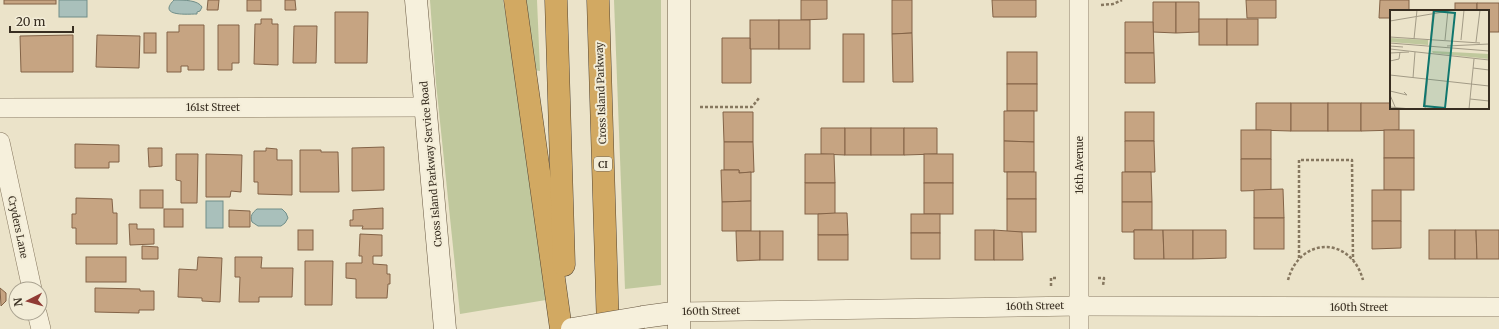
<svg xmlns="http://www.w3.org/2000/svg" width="1499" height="329" font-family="Merriweather,serif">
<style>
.green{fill:#c0c89d}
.water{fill:#a9c0bb;stroke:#708e89}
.building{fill:#c6a482;stroke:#836347}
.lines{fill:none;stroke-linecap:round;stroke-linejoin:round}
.street-casing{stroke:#86775f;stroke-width:20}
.secondary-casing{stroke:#685842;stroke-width:23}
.highway-casing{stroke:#544533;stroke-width:23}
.path{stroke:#86775f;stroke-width:2.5;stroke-dasharray:3 2;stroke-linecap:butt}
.street{stroke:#f6f0dc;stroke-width:19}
.secondary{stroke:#f6f0dc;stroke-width:22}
.highway{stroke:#d2a962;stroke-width:22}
.secondary-bridge-casing{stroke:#685842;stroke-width:23;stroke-linecap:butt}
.secondary-bridge{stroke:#f6f0dc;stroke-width:22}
.labels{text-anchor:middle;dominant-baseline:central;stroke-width:4;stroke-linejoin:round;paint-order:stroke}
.shield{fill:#f3edd8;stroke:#706758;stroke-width:1}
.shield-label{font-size:9px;font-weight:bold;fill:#382e21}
.street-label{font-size:10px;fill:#382e21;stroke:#f3edd8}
.inset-road{fill:none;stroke:#a39b86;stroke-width:1}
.view{fill:#0f766e;fill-opacity:0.15;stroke:#0f766e;stroke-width:2}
.inset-edge{fill:none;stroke:#382e21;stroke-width:2}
</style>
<rect width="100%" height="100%" fill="#ebe3c9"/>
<!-- green -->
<g class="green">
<polygon points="430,0 503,0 521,107 546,300 460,314 436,83"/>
<polygon points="524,0 537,0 540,71 534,70"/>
<polygon points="614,0 661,0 661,285 625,289"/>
</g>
<!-- water -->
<g class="water">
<rect x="59" y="0" width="28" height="17"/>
<path d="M174,0C184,0 198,0 202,7L200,11L197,12V14C188,14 157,17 174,0Z"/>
<rect x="206" y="201" width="17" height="27"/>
<path d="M257,209H282L286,213L288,218L285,223L281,226H258L252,222C250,216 252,213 257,209Z"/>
</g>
<!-- building -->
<g class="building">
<rect x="4" y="0" width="52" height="4"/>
<polygon points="208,0 219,0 218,10 207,10"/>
<rect x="247" y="0" width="14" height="11"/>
<polygon points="285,0 295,0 296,10 285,10"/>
<polygon points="801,0 827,0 827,19 801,20"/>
<polygon points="892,0 912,0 912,33 892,34"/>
<polygon points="992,0 1036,0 1036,17 993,17"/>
<polygon points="1246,0 1276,0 1276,18 1247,18"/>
<polygon points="1380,0 1409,0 1409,11 1391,11 1391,18 1379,18"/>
<polygon points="1153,2 1176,2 1176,33 1153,32"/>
<polygon points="1176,2 1199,2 1199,32 1176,33"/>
<rect x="1455" y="3" width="22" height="8"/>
<polygon points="1477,3 1499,3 1499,32 1488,32 1488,11 1477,11"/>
<polygon points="335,12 368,12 367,63 335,63"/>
<polygon points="261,19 272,19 272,24 278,24 278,65 254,64 255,24 261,24"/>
<rect x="1199" y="19" width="28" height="26"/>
<rect x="1227" y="19" width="31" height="26"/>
<rect x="750" y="20" width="29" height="29"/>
<rect x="779" y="20" width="31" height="29"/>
<polygon points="1125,22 1153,22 1154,53 1125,53"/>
<polygon points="179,25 204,25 204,70 188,70 188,66 181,66 181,72 167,72 167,32 179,32"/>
<polygon points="218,25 239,25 239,63 232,63 232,70 218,70"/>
<polygon points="294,26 317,26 316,63 293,63"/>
<rect x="144" y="33" width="12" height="20"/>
<polygon points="912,33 913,82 893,82 892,34"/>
<rect x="843" y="34" width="21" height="48"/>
<polygon points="73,35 73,72 21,72 20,36"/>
<polygon points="97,35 140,36 139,68 96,67"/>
<polygon points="722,38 750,38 750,49 751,49 751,83 722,83"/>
<rect x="1007" y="52" width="30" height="32"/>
<polygon points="1125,53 1154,53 1155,83 1125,83"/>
<rect x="1007" y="84" width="30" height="27"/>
<polygon points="1256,103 1291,103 1291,131 1256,130"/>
<rect x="1291" y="103" width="37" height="28"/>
<rect x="1328" y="103" width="33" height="28"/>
<polygon points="1361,103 1391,103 1391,108 1399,108 1399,130 1361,131"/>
<polygon points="1004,111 1034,111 1034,142 1004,141"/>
<polygon points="723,112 753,112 753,142 724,142"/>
<rect x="1125" y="112" width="29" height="29"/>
<polygon points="821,128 845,128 845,155 821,154"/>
<rect x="845" y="128" width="26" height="27"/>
<rect x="871" y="128" width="33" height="27"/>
<polygon points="904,128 937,128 937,154 904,155"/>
<rect x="1241" y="130" width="30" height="29"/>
<rect x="1384" y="130" width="30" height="28"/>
<polygon points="1004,141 1034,142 1034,172 1004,172"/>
<polygon points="1125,141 1154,141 1155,172 1125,172"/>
<polygon points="724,142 753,142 754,172 739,173 739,170 724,170"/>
<polygon points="75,144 119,145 119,162 109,162 109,168 75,168"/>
<polygon points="384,147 384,190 352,191 352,148"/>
<polygon points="148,148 162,148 162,166 149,167"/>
<polygon points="266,148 277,149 277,160 292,160 292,195 258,194 258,182 254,182 254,151 266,151"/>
<polygon points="300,150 321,150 321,152 338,152 339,192 300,192"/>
<polygon points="176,154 198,154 197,203 181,203 181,181 176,180"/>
<polygon points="206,154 242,155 241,192 231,191 230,197 206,197"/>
<polygon points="805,154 834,154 835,183 805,183"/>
<rect x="924" y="154" width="29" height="29"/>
<rect x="1384" y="158" width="30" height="32"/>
<polygon points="1241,159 1271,159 1271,190 1241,191"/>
<polygon points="721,170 739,170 739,173 751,172 751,201 722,202"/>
<rect x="1007" y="172" width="29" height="27"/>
<polygon points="1122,172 1151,172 1152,202 1122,202"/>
<rect x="805" y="183" width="30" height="31"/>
<rect x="924" y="183" width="29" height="31"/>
<polygon points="1283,189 1284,218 1254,218 1254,190"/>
<rect x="140" y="190" width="23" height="18"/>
<rect x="1372" y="190" width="29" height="31"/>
<polygon points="76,198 112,199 113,213 117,213 117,244 76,244 76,228 72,228 72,214 76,214"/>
<rect x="1007" y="199" width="29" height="33"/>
<polygon points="751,201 751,231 722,231 722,202"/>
<polygon points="1122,202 1152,202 1152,230 1134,230 1134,232 1122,232"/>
<polygon points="383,208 383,229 362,229 363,226 350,226 350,220 353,220 353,210"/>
<rect x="164" y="209" width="19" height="18"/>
<polygon points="229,210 250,211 250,227 229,227"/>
<polygon points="835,213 847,213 848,235 818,235 818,214"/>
<rect x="911" y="214" width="29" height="19"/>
<rect x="1254" y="218" width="30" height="31"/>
<polygon points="1372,221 1401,221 1401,248 1372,249"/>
<polygon points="129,224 137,224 137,229 154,229 154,244 130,245"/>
<rect x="298" y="230" width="15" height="20"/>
<rect x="975" y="230" width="19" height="30"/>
<polygon points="994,230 1022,232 1023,260 994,260"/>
<polygon points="1134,230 1163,230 1164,259 1134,259"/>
<polygon points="1163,230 1193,230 1193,259 1164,259"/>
<polygon points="1193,230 1226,230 1226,258 1193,259"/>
<rect x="1429" y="230" width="26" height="29"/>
<polygon points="1455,230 1476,230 1477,259 1455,259"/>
<polygon points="1476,230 1499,230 1499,259 1477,259"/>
<polygon points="736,231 760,231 760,260 737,261"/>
<rect x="760" y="231" width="23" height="29"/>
<rect x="911" y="233" width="29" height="26"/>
<polygon points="360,234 382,235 382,256 373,256 373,264 387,265 387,274 390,274 390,284 388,284 387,298 356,298 356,279 346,278 346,263 362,263 362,256 359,256"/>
<rect x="818" y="235" width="30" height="25"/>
<polygon points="142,246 158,247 158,259 142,259"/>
<rect x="86" y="257" width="40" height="25"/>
<polygon points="198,257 222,258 220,302 202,301 202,298 178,297 179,269 197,270"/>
<polygon points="235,257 262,257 261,268 293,268 292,297 259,297 259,302 239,302 240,277 235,277"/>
<polygon points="305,261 333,261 332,305 305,305"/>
<polygon points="0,288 6,293 6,301 1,306"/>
<polygon points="95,288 140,289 140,291 154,291 154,310 139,310 139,313 95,312"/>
</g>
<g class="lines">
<!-- street casing -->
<g class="street-casing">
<g id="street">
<polyline points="1079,0 1079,329"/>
<polyline points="0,108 426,107"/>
<polyline points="0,142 32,289"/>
<polyline points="680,312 1079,306 1499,307"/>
<polyline points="37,313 41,329"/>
</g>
</g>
<!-- secondary casing -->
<g class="secondary-casing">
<g id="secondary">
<polyline points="416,0 445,329"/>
<polyline points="679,0 679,329"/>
<polyline points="643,317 680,312"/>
</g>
</g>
<!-- highway casing -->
<g class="highway-casing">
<g id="highway">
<polyline points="515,0 561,329"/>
<polyline points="556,0 564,265"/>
<polyline points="598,0 608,329"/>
</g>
</g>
<!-- path -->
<g class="path">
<polyline points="1101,5 1113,4 1122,0"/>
<polyline points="700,107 752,107 759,98"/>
<polyline points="1299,258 1299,160 1352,160 1353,260"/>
<polyline points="1098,278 1104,278 1103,286"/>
<path d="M1288,280C1300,236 1351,236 1363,280"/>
<polyline points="1051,286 1051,278 1056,278"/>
</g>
<!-- street -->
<use href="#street" class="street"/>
<!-- secondary -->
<use href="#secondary" class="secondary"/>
<!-- highway -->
<use href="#highway" class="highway"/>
<!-- secondary-bridge casing -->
<g class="secondary-bridge-casing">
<polyline id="secondary-bridge" points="572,329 643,317"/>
</g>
<!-- secondary-bridge -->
<use href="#secondary-bridge" class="secondary-bridge"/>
</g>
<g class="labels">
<!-- shield labels -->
<rect class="shield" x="594" y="157" width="18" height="14" rx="3"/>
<g class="shield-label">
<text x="603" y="164">CI</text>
</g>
<!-- street labels -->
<g class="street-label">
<text transform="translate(601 93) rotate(-92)">Cross Island Parkway</text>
<text x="213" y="107">161st Street</text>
<text transform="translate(431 164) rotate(-95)">Cross Island Parkway Service Road</text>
<text transform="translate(1079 165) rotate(-90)">16th Avenue</text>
<text transform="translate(18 227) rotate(78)">Cryders Lane</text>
<text transform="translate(1035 306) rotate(-1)">160th Street</text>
<text x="1359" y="307">160th Street</text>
<text transform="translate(711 311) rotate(-1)">160th Street</text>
</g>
</g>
<!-- overview -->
<g transform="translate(1390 10)">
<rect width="99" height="99" fill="#ebe3c9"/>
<path d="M0,28L38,30V35L0,32ZM42,41L99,44V49L43,43Z" fill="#c0c89d"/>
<path class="inset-road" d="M0,11L65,0M0,27L90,33M24,29L27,0M55,30L58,0M71,30L74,0M86,32L90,0M0,33L99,41M0,36L13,37M57,36L99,34M0,39L99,50M0,43L19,42M0,51L9,49L10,42M83,58L99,60M0,65L99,76M23,68L25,42M0,81L17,85L14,82M0,85L6,99M80,89L99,91M0,97L21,99M35,99L43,0M79,99L84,49"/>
<path class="view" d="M44,1L65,3L55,98L34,96Z"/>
<rect width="99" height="99" class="inset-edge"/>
</g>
<!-- north arrow -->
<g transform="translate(28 301) rotate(264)"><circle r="19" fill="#f3edd8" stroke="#a8a18f"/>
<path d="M0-3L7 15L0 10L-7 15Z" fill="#903b34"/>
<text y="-6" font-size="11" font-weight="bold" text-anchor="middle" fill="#382e21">N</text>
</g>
<!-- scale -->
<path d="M10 26v6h63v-6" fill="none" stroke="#382e21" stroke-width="2"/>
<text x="16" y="26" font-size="12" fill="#382e21" stroke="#f3edd8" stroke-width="3" paint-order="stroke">20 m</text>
</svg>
